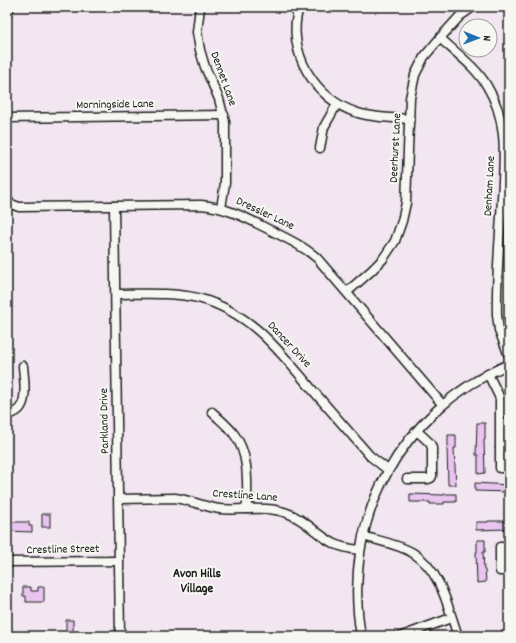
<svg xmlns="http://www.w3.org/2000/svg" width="516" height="643" font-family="Dekko,sans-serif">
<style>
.building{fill:#e8c4ef;stroke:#1c1c1c}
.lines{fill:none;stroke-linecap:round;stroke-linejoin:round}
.minor-casing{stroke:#1c1c1c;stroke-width:11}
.minor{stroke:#f6f6f2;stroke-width:8}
.labels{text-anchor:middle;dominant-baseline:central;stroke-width:4;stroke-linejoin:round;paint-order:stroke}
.street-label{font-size:12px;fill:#1c1c1c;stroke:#f6f6f2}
.neighbourhood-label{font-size:13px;font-weight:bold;fill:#1c1c1c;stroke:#f6f6f2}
</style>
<rect width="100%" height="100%" fill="#f2e7f1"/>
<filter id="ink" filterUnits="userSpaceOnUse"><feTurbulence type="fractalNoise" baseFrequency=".025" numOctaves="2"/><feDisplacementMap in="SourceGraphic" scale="8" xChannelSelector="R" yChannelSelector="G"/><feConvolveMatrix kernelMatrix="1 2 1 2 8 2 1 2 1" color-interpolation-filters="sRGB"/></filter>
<g filter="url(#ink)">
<!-- building -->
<g class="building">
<polygon points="477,423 485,423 485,440 484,440 485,473 478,474 478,455 476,455"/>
<polygon points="448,435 456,435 456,448 454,448 456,485 448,485 447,448 448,448"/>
<polygon points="475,483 509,485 509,492 475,491"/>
<polygon points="410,494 444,495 444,494 456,494 456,502 444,502 444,504 430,504 430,502 410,502"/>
<rect x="42" y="514" width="8" height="13"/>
<polygon points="488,521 506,521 506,522 509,522 509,531 506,531 506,529 476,530 476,522 488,522"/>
<polygon points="9,522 29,522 29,526 32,526 32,532 7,531 7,524 9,524"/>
<polygon points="477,540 485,540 485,552 483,552 484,570 485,570 486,582 477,583 476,552 477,552"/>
<polygon points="7,584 10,584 11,600 7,600"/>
<polygon points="23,587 31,587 31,591 38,591 38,587 44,587 44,602 26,602 26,596 23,596"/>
<polygon points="66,620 73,620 73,632 66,631"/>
</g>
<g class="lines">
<!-- minor casing -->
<g class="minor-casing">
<g id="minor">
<polyline points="200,7 197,32 200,50 205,67 219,99 225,122 225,183 221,208"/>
<path d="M299,7C285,51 315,100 358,113C374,118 393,118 410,119"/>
<polyline points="7,13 10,7"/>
<path d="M440,38C456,53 476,67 487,86C509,122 504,158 502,199C500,237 496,276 497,315L499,330L509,356"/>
<polyline points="7,118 224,115"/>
<polyline points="320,148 324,127 337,104"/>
<path d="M7,200L11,204L19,207L201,205C225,207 245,217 266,228C284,237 302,245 317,258L442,404"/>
<polyline points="114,206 120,636"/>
<polyline points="347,292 371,271 383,259 395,241 402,221 406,203 410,98 415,75 424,57 440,38 460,16 473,7"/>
<path d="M116,294C143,294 171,292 198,298C250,312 277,348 310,387C330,410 350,433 370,456L388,470"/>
<polyline points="488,374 498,394 500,399 500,468 509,468"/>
<path d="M212,412C219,419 228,426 234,434C250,455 247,484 247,509"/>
<path d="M7,414C31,413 24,382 23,366"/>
<polyline points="500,448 509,448"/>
<polyline points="407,479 428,479 431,478 432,476 432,448 430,443 417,431"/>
<path d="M119,499L175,498C190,500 205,507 220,509C242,511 266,505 287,513C305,519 317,535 333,543C342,548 351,549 360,550"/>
<path d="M363,536C379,541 398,544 413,553C441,570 448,608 458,636"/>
<polyline points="509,547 500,547 500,571 509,571"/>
<polyline points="7,562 119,561"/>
<path d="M361,636C341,519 400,411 509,364"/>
<polyline points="402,636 451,618"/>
</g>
</g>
<!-- minor -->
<use href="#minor" class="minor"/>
</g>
</g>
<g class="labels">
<!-- street labels -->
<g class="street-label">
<text transform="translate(223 79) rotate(70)">Dennet Lane</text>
<text transform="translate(115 105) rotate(-1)">Morningside Lane</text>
<text transform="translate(396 148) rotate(-87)">Deerhurst Lane</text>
<text transform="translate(490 186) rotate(-87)">Denham Lane</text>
<text transform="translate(265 214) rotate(25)">Dressler Lane</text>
<text transform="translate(289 345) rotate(47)">Dancer Drive</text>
<text transform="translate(105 421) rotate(-91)">Parkland Drive</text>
<text transform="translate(245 496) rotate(4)">Crestline Lane</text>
<text transform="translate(63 550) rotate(-1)">Crestline Street</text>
</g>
<!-- neighbourhood labels -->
<g class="neighbourhood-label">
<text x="197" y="574">Avon Hills<tspan x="197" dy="15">Village</tspan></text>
</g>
</g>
<!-- margin -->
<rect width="516" height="643" fill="none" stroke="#f6f6f2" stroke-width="24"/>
<rect x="12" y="12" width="492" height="619" fill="none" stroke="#1c1c1c" stroke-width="1.5" filter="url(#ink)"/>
<!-- north arrow -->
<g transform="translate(478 38) rotate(91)"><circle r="19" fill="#f6f6f2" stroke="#9f9f9c"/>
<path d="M0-3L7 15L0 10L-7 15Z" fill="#1f6fb2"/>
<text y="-6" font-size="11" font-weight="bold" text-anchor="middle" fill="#1c1c1c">N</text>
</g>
</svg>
